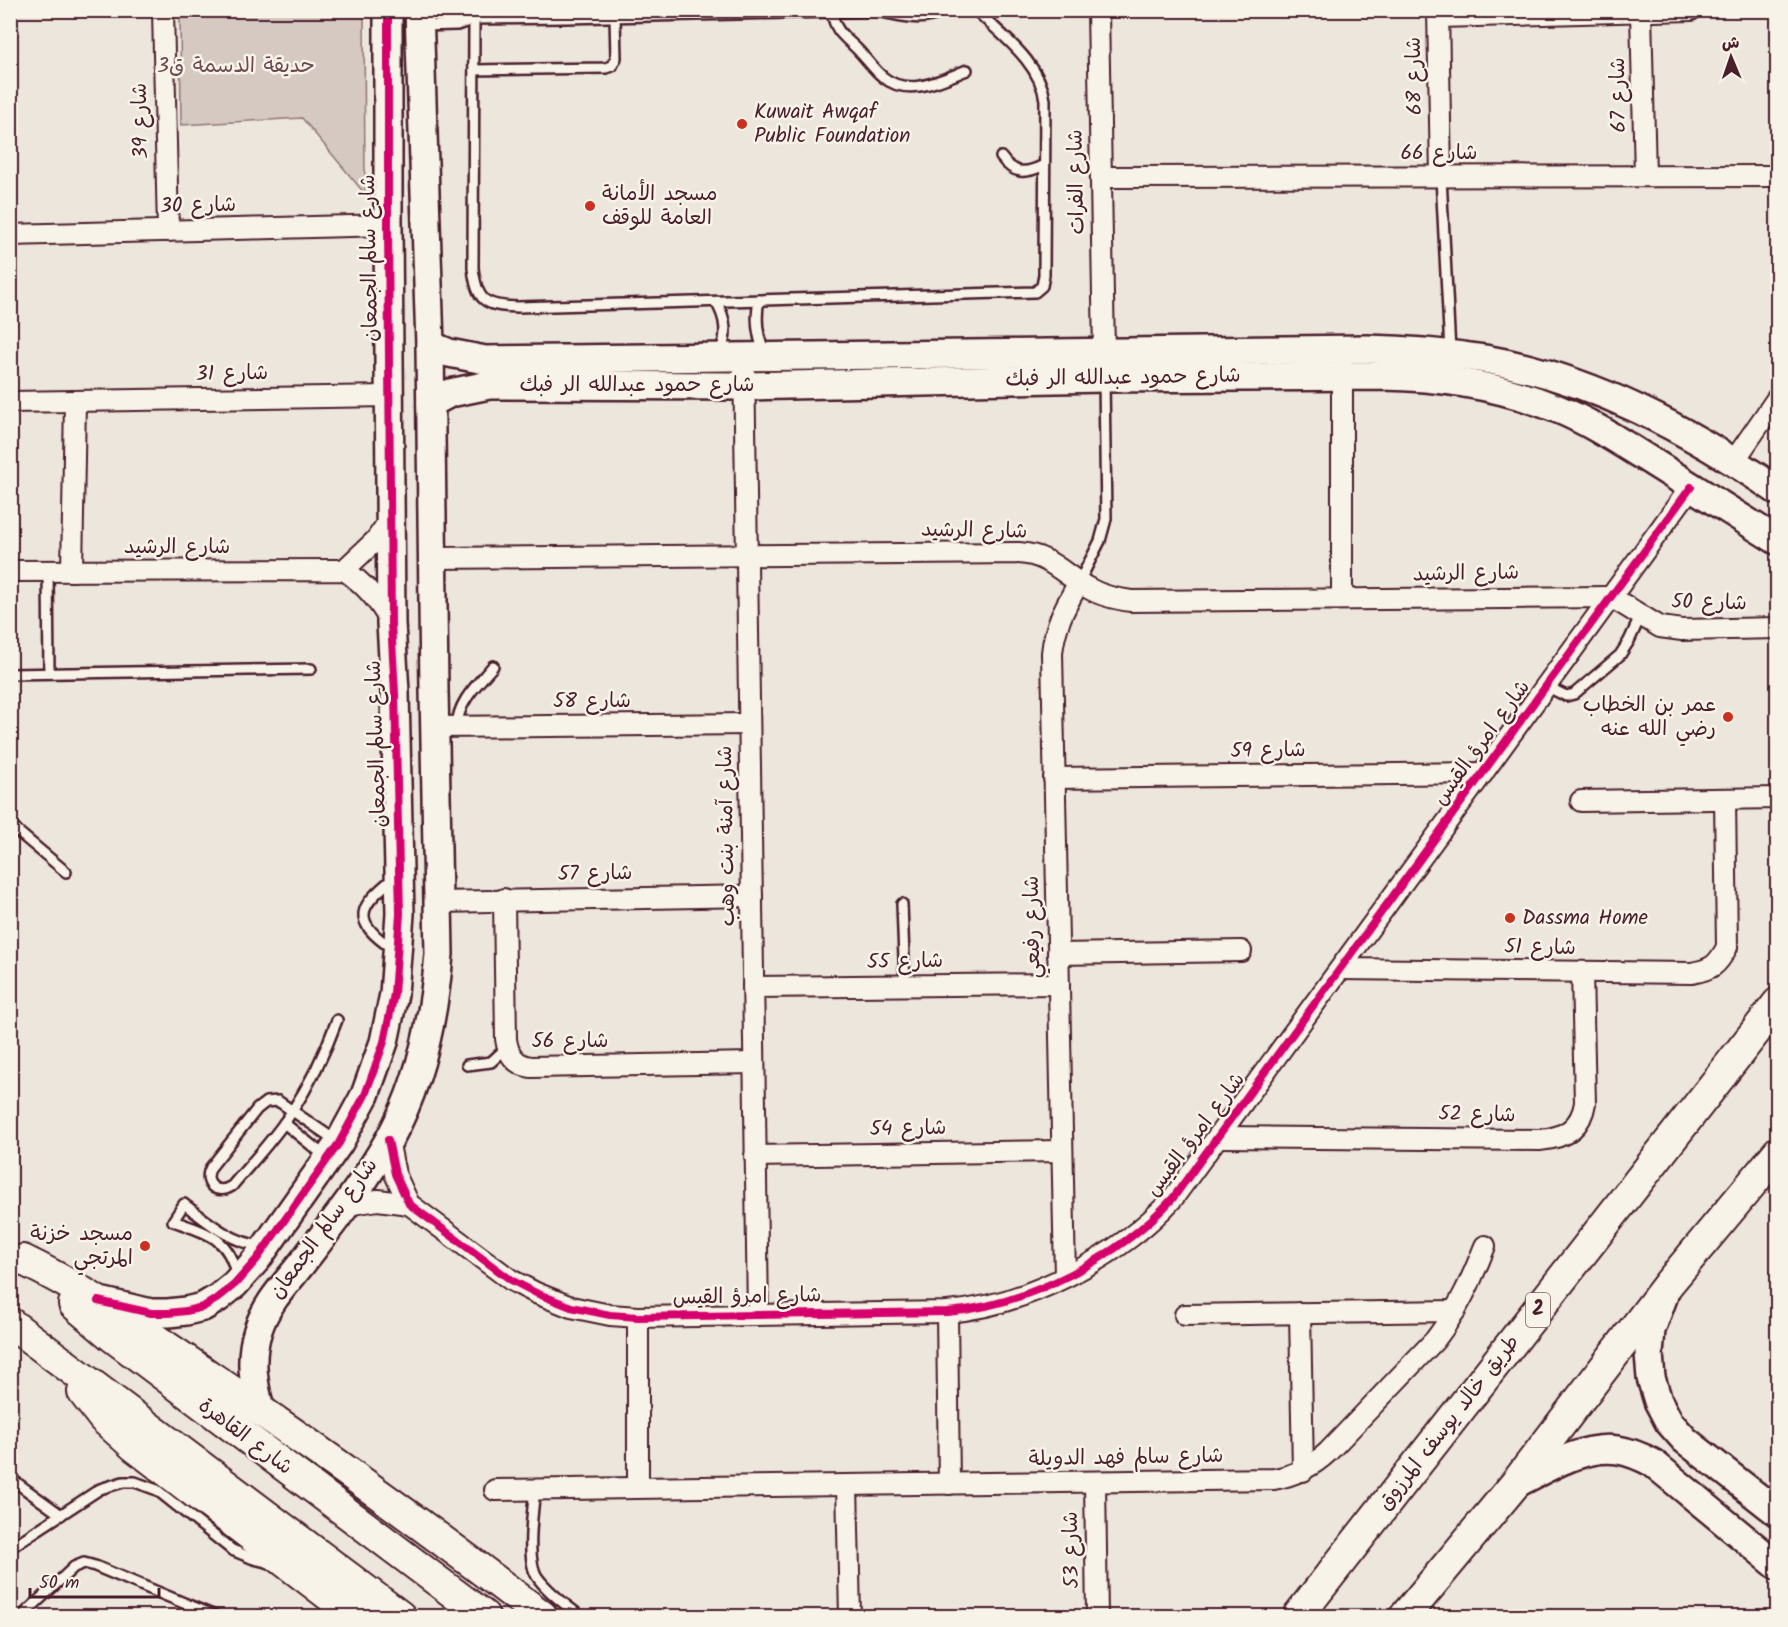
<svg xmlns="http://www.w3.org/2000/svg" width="1788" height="1627" font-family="Kalam,'Playpen Sans Arabic',sans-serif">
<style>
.green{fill:#d5c9c2;stroke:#907476;stroke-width:1.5}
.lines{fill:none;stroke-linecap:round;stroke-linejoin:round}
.lane-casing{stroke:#4a1f2b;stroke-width:14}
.street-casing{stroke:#4a1f2b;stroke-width:24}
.secondary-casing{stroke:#4a1f2b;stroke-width:32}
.primary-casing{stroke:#4a1f2b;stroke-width:34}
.lane{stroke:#f7f3e8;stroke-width:9}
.street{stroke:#f7f3e8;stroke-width:20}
.secondary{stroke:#f7f3e8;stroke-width:27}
.primary{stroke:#f7f3e8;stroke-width:30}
.cycleway-casing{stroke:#f7f3e8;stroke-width:11}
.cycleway{stroke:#d6006c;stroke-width:8}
.poi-dot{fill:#c8321e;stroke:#f7f3e8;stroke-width:2}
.labels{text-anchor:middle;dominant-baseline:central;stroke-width:5;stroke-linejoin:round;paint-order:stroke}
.shield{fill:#f7f3e8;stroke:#7e5f64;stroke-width:1.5}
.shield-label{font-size:20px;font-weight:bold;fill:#4a1f2b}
.park-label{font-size:21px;fill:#6d4a51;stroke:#f7f3e8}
.street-label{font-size:21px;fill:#4a1f2b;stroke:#f7f3e8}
.poi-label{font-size:21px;fill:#4a1f2b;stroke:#f7f3e8;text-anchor:start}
</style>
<rect width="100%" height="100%" fill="#ece6dd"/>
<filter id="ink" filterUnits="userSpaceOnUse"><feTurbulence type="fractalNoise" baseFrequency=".0167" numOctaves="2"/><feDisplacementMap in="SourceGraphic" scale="12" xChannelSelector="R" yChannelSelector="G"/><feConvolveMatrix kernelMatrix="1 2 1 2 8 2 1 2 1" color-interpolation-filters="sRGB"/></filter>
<g filter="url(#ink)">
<!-- green -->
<polygon class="green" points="180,11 364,11 365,194 302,118 181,125"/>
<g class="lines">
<!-- lane casing -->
<g class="lane-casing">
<g id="lane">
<path d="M832,12C835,32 844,36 857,49C866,58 873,69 883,77C908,98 941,80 967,70"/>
<path d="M422,16H456L474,19L565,18L875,11C899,14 923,25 945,10"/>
<path d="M474,19L473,268C477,301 484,306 518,307L1035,292L1042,286L1044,275L1045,100C1040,62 1002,36 976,10"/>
<polyline points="421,26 457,25 472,20"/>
<polyline points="474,70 606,68 612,66 616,58 615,17"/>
<path d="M1001,157C1014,175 1026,174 1044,165"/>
<polyline points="1441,177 1450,351"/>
<path d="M759,300C755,320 757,336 765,354"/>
<path d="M716,302C726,318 728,335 720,353"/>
<polyline points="48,571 49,673"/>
<polyline points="1079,582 1100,541 1106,519 1104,380"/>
<polyline points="10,674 311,669"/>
<polyline points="1546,686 1566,696 1574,694 1620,655 1629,641 1641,615"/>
<path d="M457,726C458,701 478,684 493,666"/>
<polyline points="10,825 66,872"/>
<polyline points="902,904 905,986"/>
<path d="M393,949C350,920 358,907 395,877"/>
<path d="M337,1020C325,1053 310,1084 291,1113C274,1139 252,1162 232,1186C216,1196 202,1183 211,1167L257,1109L266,1102L278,1101L338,1142"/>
<polyline points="467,1065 491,1062 502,1052 508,1050"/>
<polyline points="284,1123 326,1157"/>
<path d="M236,1275C230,1237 204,1232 173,1221L184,1204C208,1222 231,1243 262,1246"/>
<polyline points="10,1478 61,1515"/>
<path d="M535,1489C533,1510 525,1561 538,1578C549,1593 566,1605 580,1616"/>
<polyline points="10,1548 100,1489 123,1482 135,1482 157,1490 232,1550 254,1559 270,1563"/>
<polyline points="22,1616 74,1567 84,1563 95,1566 215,1616"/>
</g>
</g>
<!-- street casing -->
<g class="street-casing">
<g id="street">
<polyline points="163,10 168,231"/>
<polyline points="1098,10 1104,353"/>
<polyline points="1438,10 1441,177"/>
<polyline points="1641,12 1645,176"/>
<polyline points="1439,17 1691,10"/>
<polyline points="1101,177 1778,176"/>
<polyline points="10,235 388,225"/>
<polyline points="744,357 758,1314"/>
<polyline points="10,402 390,396"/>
<polyline points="1734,461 1778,397"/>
<path d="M434,558L1019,553C1051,555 1063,575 1090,589C1102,596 1117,599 1131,601L1611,597L1660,627L1682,630L1778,628"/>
<polyline points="344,570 376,540 391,518"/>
<path d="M10,571L344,570C365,584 379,600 391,623"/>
<polyline points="72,571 75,401"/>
<polyline points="1342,599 1342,364"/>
<polyline points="436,727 749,724"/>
<polyline points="1054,778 1483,773"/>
<polyline points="1581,801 1778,798"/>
<path d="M504,899L506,1039C508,1054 515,1065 531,1067L754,1063"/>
<polyline points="439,902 752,896"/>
<polyline points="1058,954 1241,951"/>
<path d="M1341,969L1692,973C1712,969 1717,966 1727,947L1725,799"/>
<polyline points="753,987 1059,984"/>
<path d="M1219,1137L1540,1140C1564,1138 1581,1128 1585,1103L1582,972"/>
<path d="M388,1140L395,1174L409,1204L511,1280L536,1293L571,1307L610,1315L638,1317L947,1312C1026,1306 1120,1257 1173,1198L1691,487"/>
<polyline points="755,1156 1062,1151"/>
<polyline points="346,1205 378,1200 409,1204"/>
<path d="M1065,1276L1052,653C1055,624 1065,607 1079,582"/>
<polyline points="947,1312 949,1484"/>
<polyline points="1300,1313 1303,1471"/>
<polyline points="1185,1315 1455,1311"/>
<polyline points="638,1317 638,1487"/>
<polyline points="1095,1483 1097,1616"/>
<polyline points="847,1485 850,1616"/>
<path d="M495,1490L1274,1479C1296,1475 1312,1467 1328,1452L1435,1340C1458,1310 1471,1281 1485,1246"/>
</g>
</g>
<!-- secondary casing -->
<g class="secondary-casing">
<g id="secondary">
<path d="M430,345L449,353L485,360L1367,349C1406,350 1446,353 1485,359C1592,378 1689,430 1778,491"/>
<path d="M431,403L450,393L489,385L744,386L1104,378L1384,376C1443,377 1504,387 1558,409C1592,423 1623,444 1654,463C1695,489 1736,515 1778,541"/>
<polyline points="1664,1295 1651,1330 1649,1354 1651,1378 1658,1401 1669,1422 1685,1440 1778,1513"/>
<polyline points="104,1302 151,1313 168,1313 186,1311 203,1307 218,1298 235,1284 257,1259 339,1143 365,1095 384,1042 394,994 400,914 395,693 391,623 388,225 388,10"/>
<path d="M261,1411C253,1384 249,1357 258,1330C267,1301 288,1282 306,1258C335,1220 366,1181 390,1138C421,1082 434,1017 439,954L434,690L430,345L419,10"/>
<path d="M1515,1484C1546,1469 1582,1445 1618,1450C1630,1452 1642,1457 1653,1463L1778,1566"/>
</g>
</g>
<!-- primary casing -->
<g class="primary-casing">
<g id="primary">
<path d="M23,1260C90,1292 150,1336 211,1377C324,1453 434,1533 542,1616"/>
<polyline points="74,1304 113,1337 484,1616"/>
<polyline points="10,1323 400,1616"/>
<polyline points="83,1392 103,1418 134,1446 356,1616"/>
<polyline points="1298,1616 1778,1003"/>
<polyline points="1405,1616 1515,1484 1669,1283 1778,1152"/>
</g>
</g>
<!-- lane -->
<use href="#lane" class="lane"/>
<!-- street -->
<use href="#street" class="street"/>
<!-- secondary -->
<use href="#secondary" class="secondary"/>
<!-- primary -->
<use href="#primary" class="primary"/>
<!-- cycleway casing -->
<g class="cycleway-casing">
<g id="cycleway">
<path d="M388,1140L395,1174L409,1204L511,1280L536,1293L571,1307L610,1315L638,1317L947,1312C1026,1306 1120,1257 1173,1198L1691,487"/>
<polyline points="98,1301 151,1313 168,1313 186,1311 203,1307 218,1298 235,1284 257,1259 339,1143 365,1095 384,1042 394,994 400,914 395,693 391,623 388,225 388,10"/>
</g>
</g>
<!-- cycleway -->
<use href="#cycleway" class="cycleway"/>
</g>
</g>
<!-- markers -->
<g class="poi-dot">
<circle cx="742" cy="124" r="6"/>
<circle cx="590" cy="206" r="6"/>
<circle cx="1728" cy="717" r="6"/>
<circle cx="1510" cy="918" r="6"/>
<circle cx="145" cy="1246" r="6"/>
</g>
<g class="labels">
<!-- shield labels -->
<rect class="shield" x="1526" y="1293" width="24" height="34" rx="4.5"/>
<g class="shield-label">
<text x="1538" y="1310">2</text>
</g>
<!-- park labels -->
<g class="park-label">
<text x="236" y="66">حديقة الدسمة ق3</text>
</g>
<!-- street labels -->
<g class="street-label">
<text transform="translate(1415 76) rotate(-91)">شارع 68</text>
<text transform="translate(1619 95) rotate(-91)">شارع 67</text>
<text transform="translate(141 121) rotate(-91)">شارع 39</text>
<text x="1439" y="153">شارع 66</text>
<text transform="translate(1077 182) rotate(-91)">شارع الفرات</text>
<text transform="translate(198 206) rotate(-1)">شارع 30</text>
<text transform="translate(370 258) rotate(-91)">شارع سالم الجمعان</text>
<text transform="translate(232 374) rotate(-1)">شارع 31</text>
<text transform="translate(1123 378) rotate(-1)">شارع حمود عبدالله الر فبك</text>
<text x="637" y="385">شارع حمود عبدالله الر فبك</text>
<text transform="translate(974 531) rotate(1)">شارع الرشيد</text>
<text x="177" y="547">شارع الرشيد</text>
<text transform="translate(1466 574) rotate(-1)">شارع الرشيد</text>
<text transform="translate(1709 603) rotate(1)">شارع 50</text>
<text x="592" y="701">شارع 58</text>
<text transform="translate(1482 743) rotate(-54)">شارع امرؤ القيس</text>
<text transform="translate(377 744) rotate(-92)">شارع سالم الجمعان</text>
<text transform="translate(1268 751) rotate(-1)">شارع 59</text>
<text transform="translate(727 836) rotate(-91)">شارع آمنة بنت وهب</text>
<text transform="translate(595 874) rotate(-1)">شارع 57</text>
<text transform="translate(1033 927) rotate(-91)">شارع رفيعي</text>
<text transform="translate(1540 948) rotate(1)">شارع 51</text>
<text transform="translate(905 962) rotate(-1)">شارع 55</text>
<text x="570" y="1041">شارع 56</text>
<text transform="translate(1477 1115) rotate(1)">شارع 52</text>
<text transform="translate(908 1129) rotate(-1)">شارع 54</text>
<text transform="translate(1196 1135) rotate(-53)">شارع امرؤ القيس</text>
<text transform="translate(324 1229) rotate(-54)">شارع سالم الجمعان</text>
<text transform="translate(747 1297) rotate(-1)">شارع امرؤ القيس</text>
<text transform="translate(1449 1423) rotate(-52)">طريق خالد يوسف المرزوق</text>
<text transform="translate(245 1437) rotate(37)">شارع القاهرة</text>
<text transform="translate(1126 1458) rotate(-1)">شارع سالم فهد الدويلة</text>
<text transform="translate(1072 1550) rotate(-91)">شارع 53</text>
</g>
<!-- poi labels -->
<g class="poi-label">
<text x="754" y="112">Kuwait Awqaf<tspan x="754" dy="24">Public Foundation</tspan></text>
<text x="602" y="194">مسجد الأمانة<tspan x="602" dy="24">العامة للوقف</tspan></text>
<text x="1716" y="705" text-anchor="end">عمر بن الخطاب<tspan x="1716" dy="24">رضي الله عنه</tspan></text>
<text x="1522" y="918">Dassma Home</text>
<text x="133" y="1234" text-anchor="end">مسجد خزنة<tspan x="133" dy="24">المرتجي</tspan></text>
</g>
</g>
<!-- margin -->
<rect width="1788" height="1627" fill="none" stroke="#f7f3e8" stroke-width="36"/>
<rect x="18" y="18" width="1752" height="1591" fill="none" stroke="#4a1f2b" stroke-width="2" filter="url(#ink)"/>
<!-- north arrow -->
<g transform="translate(1731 57) rotate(358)" stroke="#f7f3e8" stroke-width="4.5" paint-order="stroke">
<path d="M0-4.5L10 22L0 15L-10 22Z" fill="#4a1f2b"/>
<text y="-9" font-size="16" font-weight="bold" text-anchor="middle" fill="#4a1f2b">ش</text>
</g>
<!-- scale -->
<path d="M30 1588v9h129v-9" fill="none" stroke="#4a1f2b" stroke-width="3"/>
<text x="39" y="1588" font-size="18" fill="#4a1f2b" stroke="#f7f3e8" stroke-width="4.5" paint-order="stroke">50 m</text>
</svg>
